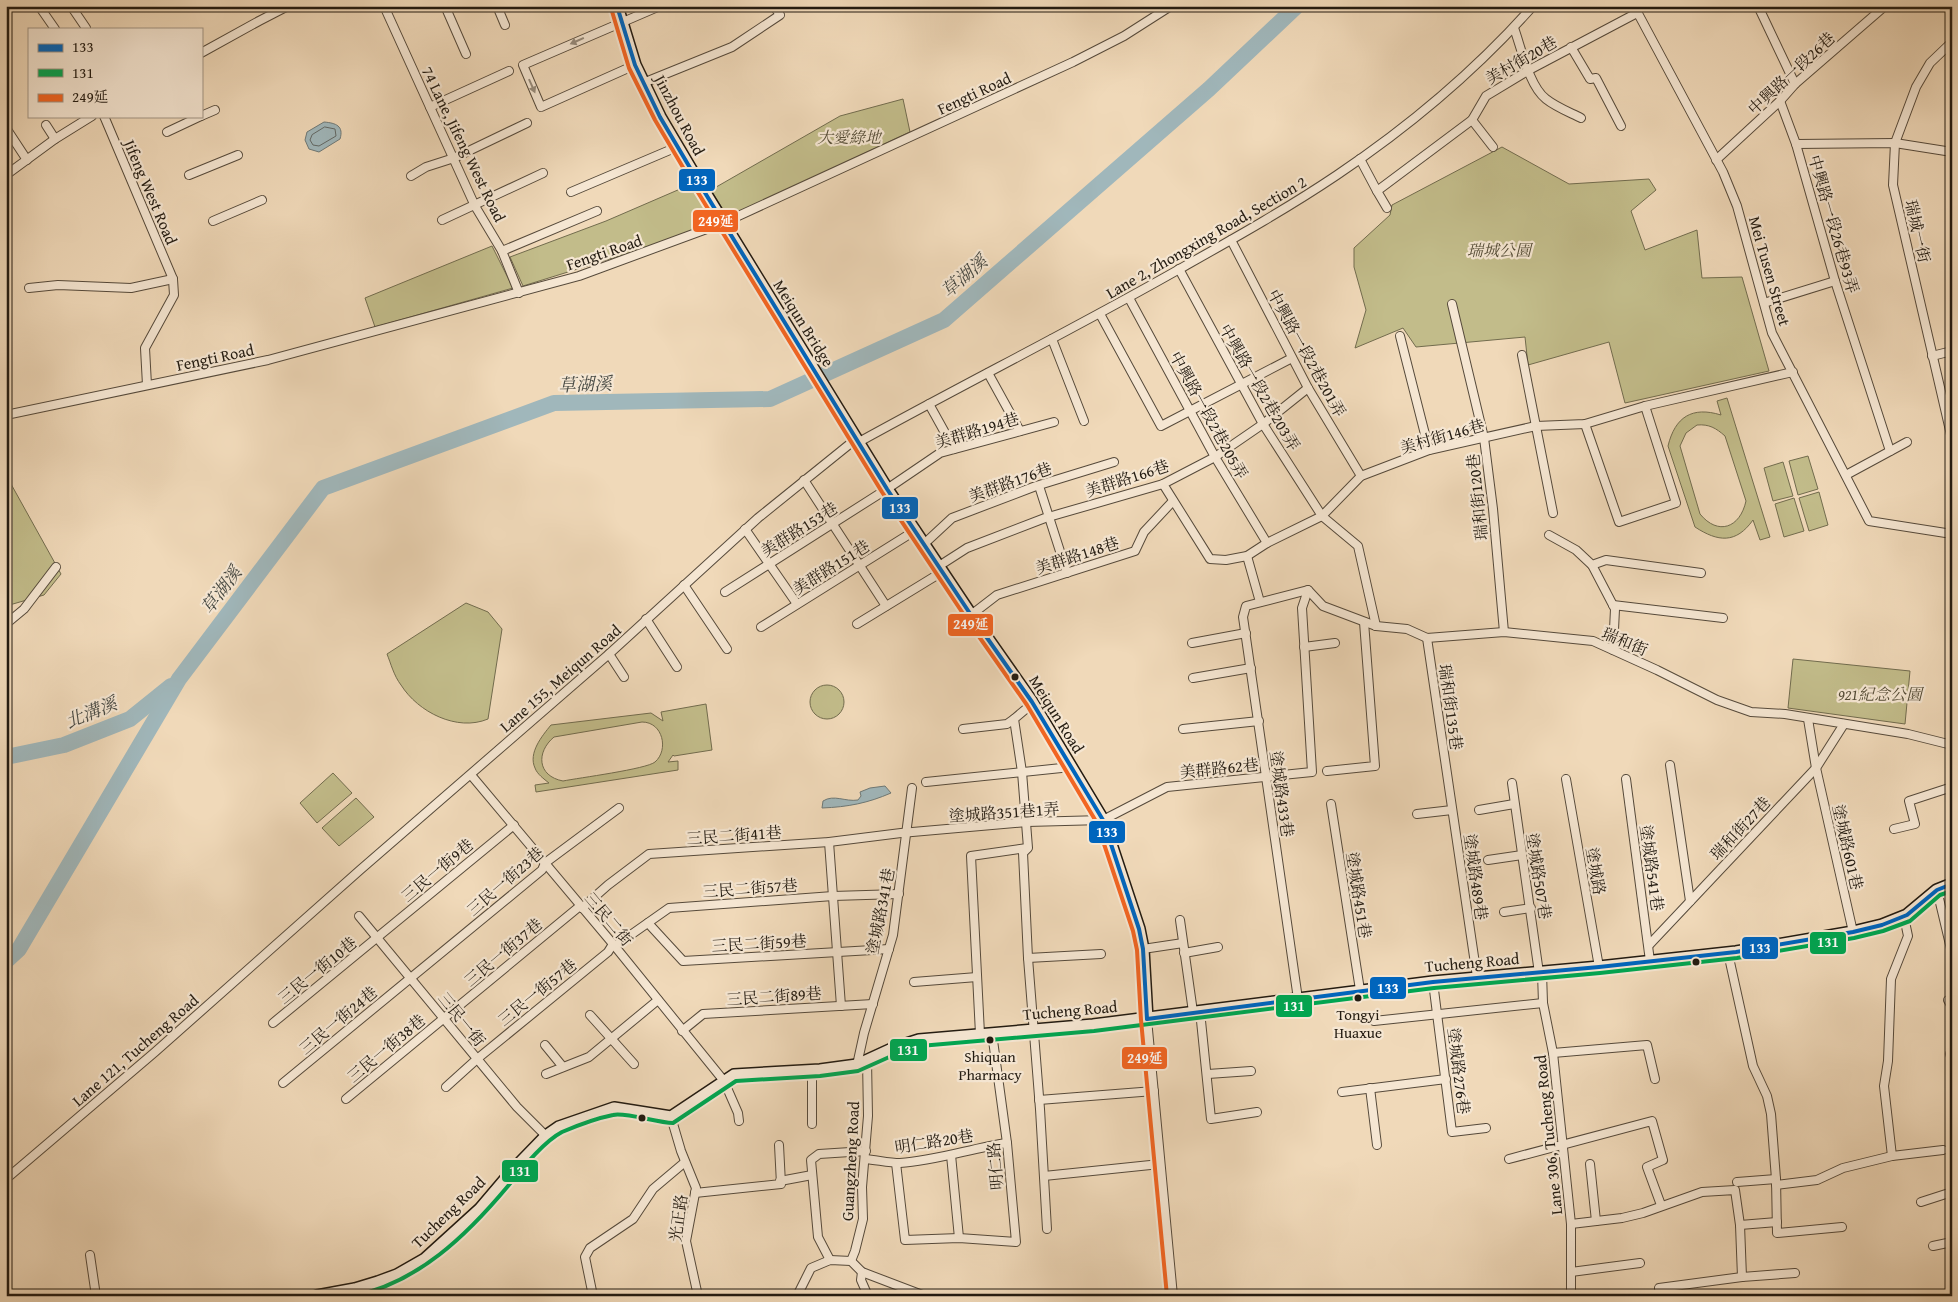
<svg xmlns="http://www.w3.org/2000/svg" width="1958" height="1302" font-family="'Gentium Book Plus','Noto Serif TC',serif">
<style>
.green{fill:#c2bc8a;stroke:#726c4e;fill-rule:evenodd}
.water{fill:#a0b7bb;stroke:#6e7977}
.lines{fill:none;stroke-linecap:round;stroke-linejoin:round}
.shore{stroke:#626966;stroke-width:1}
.river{stroke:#a0b7bb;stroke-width:16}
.street-casing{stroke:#564a3b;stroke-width:10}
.secondary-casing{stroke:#231b11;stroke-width:14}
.street{stroke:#f5e6d2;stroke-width:8}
.secondary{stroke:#f5e6d2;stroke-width:11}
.bus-1-casing{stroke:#f5e6d2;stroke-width:8}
.bus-2-casing{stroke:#f5e6d2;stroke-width:8}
.bus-3-casing{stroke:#f5e6d2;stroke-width:8}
.bus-1{stroke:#0065bd;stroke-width:4}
.bus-2{stroke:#00a651;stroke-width:4}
.bus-3{stroke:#f26522;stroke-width:4}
.oneway{fill:#968b7b}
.bus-dot{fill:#231b11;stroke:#f5e6d2;stroke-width:2}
.labels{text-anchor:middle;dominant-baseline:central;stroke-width:4.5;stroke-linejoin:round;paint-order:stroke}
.bus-label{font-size:15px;fill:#231b11;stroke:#f5e6d2}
.street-label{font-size:16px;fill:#231b11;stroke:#f5e6d2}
.park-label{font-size:16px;font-style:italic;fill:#534b35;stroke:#f5e6d2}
.water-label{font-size:18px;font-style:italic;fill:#484a44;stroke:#f5e6d2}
.line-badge{stroke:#f5e6d2;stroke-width:2}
.badge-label{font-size:14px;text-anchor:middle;font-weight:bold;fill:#fff}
</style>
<rect width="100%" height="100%" fill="#f0d9b9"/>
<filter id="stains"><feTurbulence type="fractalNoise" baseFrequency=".004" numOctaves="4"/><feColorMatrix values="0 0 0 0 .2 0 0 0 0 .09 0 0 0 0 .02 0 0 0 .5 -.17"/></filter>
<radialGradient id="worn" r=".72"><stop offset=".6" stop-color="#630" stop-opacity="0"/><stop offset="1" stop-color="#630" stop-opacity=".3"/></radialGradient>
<!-- green -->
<g class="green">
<polygon points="903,99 910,132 735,214 727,216 711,190 840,116"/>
<polygon points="1502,147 1569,184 1649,179 1656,190 1631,211 1645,250 1697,230 1702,278 1742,277 1769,371 1625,403 1609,342 1528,365 1525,337 1416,347 1403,328 1355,348 1366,310 1354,267 1354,248 1390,215 1392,205"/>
<polygon points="694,183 714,223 645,248 523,286 510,257 606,221"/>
<polygon points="492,246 513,288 375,327 365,298"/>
<path d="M1727,398L1770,537L1760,540L1753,520C1736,544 1718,542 1695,527L1668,446C1675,417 1692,406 1721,415L1717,401ZM1697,425C1709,424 1716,428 1725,436L1746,501C1740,528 1718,536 1700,514L1680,446L1686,433Z"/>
<polygon points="1808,456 1818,489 1798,495 1789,461"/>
<polygon points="1783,462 1793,496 1773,501 1764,468"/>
<polygon points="6,475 61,574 44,595 6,606"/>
<polygon points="1819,492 1828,525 1809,531 1799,498"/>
<polygon points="1794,498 1804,531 1784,537 1775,504"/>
<path d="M466,603L488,612L502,629L488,719C457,732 418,712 401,685C394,676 391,664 387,654Z"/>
<polygon points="1793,659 1910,671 1905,724 1788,708"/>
<circle cx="827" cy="702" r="17"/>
<path d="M706,704L712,750L674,756L673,755L668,762L678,761V770L536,792L535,785L549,783C544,779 537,774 535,768C528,753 542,736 551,725L651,713L663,721L661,712ZM642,722C663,722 669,750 655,762C647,769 578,778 563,781C537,776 536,752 554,737Z"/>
<polygon points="333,773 352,793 317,823 300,803"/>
<polygon points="356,798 374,817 339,846 322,828"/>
</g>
<!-- water -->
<g class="water">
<path d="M324,122C336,123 344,126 340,139L319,152L309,149L305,140L307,132Z"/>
<path d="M885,786L891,793C868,803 848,807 822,808L823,801C834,794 845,802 858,800L861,796L860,792L870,788Z"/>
</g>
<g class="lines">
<!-- shore -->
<polygon class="shore" points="325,127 335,129 336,136 319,146 313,145 310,140 312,135"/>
<!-- river -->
<g class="river">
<polyline points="6,757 64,745 130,719 171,686"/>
<polyline points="6,961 19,949 179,679 323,488 554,403 770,399 944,320 1209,89 1297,6"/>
</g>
<!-- street casing -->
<g class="street-casing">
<g id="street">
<polyline points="39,6 55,29"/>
<polyline points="71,6 86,28"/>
<polyline points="384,6 475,206 502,251 519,293"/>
<polyline points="445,6 466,54"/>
<polyline points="497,6 505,25"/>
<polyline points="1634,6 1723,172 1737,206 1772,333 1869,521 1952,534"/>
<polyline points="1758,6 1795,84"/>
<path d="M1514,28C1521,47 1529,86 1546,99C1556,107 1569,112 1581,118"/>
<polyline points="1952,42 1930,63 1916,87 1895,143 1893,185 1952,439"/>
<polyline points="1571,47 1590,79 1596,78 1621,126"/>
<polyline points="201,53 259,21 288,6"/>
<polyline points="635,65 541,107 523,65 660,6"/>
<polyline points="643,83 732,47 780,15 774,6"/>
<polyline points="1780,101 1796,144 1835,281 1890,451"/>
<polyline points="430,107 509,71"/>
<polyline points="104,116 173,279 174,295 145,348 147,385"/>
<polyline points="201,116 215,110"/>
<polyline points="1472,120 1493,147"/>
<polyline points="46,125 55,139"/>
<polyline points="6,128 27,160"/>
<polyline points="167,132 201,116"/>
<polyline points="1796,144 1895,143 1952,152"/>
<polyline points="1360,159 1377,191"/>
<polyline points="1716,160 1780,101 1795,84 1885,6"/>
<polyline points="6,175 55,139 92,116"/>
<polyline points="189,175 238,155"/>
<polyline points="411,176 426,167 454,158 527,123"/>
<polyline points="571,192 677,147"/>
<polyline points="1387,208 1377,191 1472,120 1486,96 1529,70 1637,13"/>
<polyline points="442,220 543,173"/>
<polyline points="213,221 262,200"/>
<polyline points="1231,240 1308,388 1361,476"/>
<polyline points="502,251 597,211"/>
<polyline points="1179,269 1263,424 1322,516 1358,546 1376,626"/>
<polyline points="29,288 58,285 131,288 173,279"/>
<polyline points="1129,298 1215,457 1267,543"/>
<polyline points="1764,303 1835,281"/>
<polyline points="1452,304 1484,438 1493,509 1504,632"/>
<polyline points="1100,314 1161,426 1292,358"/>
<polyline points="1400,336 1429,450"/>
<polyline points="1052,339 1084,421"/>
<polyline points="1522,355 1553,513"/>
<polyline points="1932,356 1952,351"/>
<polyline points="988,373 1020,431"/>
<polyline points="929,404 954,449"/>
<polyline points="6,415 268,360 579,276 723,223 1073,62 1124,36 1171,6"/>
<polyline points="1585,424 1619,522 1676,503 1645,406"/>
<polyline points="1846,475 1907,442"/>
<polyline points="804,480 886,606"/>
<polyline points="1163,484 1210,559 1226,560 1247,556 1267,543 1322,516 1361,476 1429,450 1536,426 1585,424 1645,406 1793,372"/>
<polyline points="1039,486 1067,573"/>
<polyline points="745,529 797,604"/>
<polyline points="1549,535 1576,550 1592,565 1606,560 1701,573"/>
<polyline points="924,544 952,518 1036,486 1114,462"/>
<polyline points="1247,556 1260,602"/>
<polyline points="1592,565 1615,609 1613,650"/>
<polyline points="939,566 967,548 1045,518 1163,484 1215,457 1263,424 1308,388"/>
<polyline points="684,585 727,649"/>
<polyline points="725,592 887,489 940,453 1054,422"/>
<polyline points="1613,605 1723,618"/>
<polyline points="971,615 997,595 1135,551 1144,532 1173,501"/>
<polyline points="646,619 677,667"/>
<polyline points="6,624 24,609 56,567"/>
<polyline points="857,624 942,572"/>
<polyline points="761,627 916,530"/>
<polyline points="1427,638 1477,977"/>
<polyline points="1192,643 1246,633"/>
<polyline points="1304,647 1335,643"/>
<polyline points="609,654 624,677"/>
<polyline points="1193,678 1251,668"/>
<polyline points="1033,703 1014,719 1022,772 1028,848 1023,853 1028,958 1040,1109 1047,1229"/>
<polyline points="1808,719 1816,768 1853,932"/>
<polyline points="963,729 1007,724 1014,719"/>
<polyline points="1183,729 1259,721"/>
<polyline points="1670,765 1690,901"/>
<polyline points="1327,771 1375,766 1364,622"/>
<polyline points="471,775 613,944 724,1081 738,1113 739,1121"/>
<polyline points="1566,779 1599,967"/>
<polyline points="1626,779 1650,961"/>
<polyline points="926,782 1071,767"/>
<polyline points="1512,783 1539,973"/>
<polyline points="1331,804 1360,990"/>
<polyline points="1479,810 1514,804"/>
<polyline points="1417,814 1452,810"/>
<polyline points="1894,829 1915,824 1909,801 1952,787"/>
<polyline points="829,842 841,1006"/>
<polyline points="1488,860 1522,855"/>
<polyline points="1937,890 1952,953"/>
<polyline points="582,908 608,885 649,854 829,842 901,833 1027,822 1103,820 1167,787 1312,772 1302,608 1308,590"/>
<polyline points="1504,912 1531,908"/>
<polyline points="359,916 517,1107 546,1136"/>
<polyline points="1180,920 1193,1012"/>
<polyline points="648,923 683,961 889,949"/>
<polyline points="1649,945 1816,768 1844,724"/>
<polyline points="615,946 669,908 833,896 899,894"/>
<polyline points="1143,949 1183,943"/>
<polyline points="1184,953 1218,947"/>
<polyline points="1728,953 1753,1066 1767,1096 1771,1114 1776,1179 1777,1233 1842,1227"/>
<polyline points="1028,958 1101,954"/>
<polyline points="1542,973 1543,1003 1553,1053 1571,1224 1571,1296"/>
<polyline points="914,982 977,977"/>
<polyline points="1433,982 1452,1132 1486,1128"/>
<polyline points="1298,999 1243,617 1246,606 1308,590 1323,606 1376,626 1407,629 1427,638 1504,632 1593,641 1657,670 1717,700 1751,712 1785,714 1908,734 1952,745"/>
<polyline points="1948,1000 1952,1007"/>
<polyline points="1200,1011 1211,1119 1257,1112"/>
<polyline points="590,1015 634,1064"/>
<polyline points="1147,1019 1173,1296"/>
<polyline points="1374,1021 1543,1003"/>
<polyline points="273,1023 514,825"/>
<polyline points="682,1031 703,1014 873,1004"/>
<polyline points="980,1034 971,856 1027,848"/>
<polyline points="545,1045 563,1067"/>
<polyline points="1553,1053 1647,1045 1655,1079"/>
<polyline points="1952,1053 1950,1054 1952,1060"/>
<polyline points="857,1065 864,1033 893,935 912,788"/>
<polyline points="546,1074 589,1057 658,1000"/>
<polyline points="1208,1074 1251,1071"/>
<polyline points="283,1083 542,870 545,863 619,808"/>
<polyline points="446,1087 477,1059 608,952 613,944"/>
<polyline points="1370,1088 1377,1145"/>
<polyline points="1342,1092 1446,1079"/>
<polyline points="346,1099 580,906"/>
<polyline points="1039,1100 1154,1091"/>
<polyline points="671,1117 681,1151 696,1188 686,1241 698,1296"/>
<polyline points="812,1124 812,1070"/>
<polyline points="951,1155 959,1238"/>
<polyline points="1892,1156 1884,1086 1888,1061 1891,979 1908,936 1904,917"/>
<path d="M865,1159C877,1160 889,1163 900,1163C936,1161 972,1148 1007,1143"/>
<polyline points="1509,1159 1652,1121 1663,1160 1647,1167 1661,1205"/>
<polyline points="896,1163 905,1240 959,1238 1016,1242 1007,1143 992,1033"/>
<polyline points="1590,1164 1596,1221"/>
<polyline points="1044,1176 1160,1164"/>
<path d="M6,1179L155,1052L360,870L609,654L758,518L851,443L859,442C964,384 1072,330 1176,271C1231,240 1285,210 1337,175C1407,128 1477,69 1533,6"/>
<polyline points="780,1181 812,1175"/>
<polyline points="1737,1182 1776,1179"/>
<polyline points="1776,1185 1817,1180 1843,1168 1892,1156 1943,1150"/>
<polyline points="695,1193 781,1184 779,1145"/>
<polyline points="1921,1202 1952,1192"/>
<polyline points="1571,1224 1622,1218 1643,1213 1702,1192 1735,1190 1740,1225 1742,1277"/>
<polyline points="1740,1225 1777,1222"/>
<polyline points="1933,1246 1952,1242"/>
<polyline points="90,1255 96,1296"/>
<polyline points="830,1260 818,1237 811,1160 819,1154 866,1151"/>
<polyline points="851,1261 855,1251 863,1219 862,1187 868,1116 867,1060"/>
<polyline points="862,1272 861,1280 868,1296"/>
<polyline points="1571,1272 1640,1263"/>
<polyline points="593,1296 585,1257 590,1248 633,1219 653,1189 685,1162"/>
<polyline points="797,1296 811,1268 830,1260 851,1261 862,1272 925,1296"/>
<polyline points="1660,1296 1659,1288 1742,1277 1795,1273"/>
</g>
</g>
<!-- secondary casing -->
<g class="secondary-casing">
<g id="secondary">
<polyline points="617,6 635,65 660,117 699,183 887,489 971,615 1032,702 1103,820 1139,929 1143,949 1147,1019"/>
<polyline points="317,1296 355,1289 378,1282 397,1275 425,1259 480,1209 514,1169 546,1136 559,1127 614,1108 671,1117 734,1075 820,1070 857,1065 894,1048 919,1040 1093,1025 1433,982 1599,967 1736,952 1853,932 1882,925 1907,915 1937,890 1952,884"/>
</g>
</g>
<!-- street -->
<use href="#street" class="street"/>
<!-- secondary -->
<use href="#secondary" class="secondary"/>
<!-- bus-1 casing -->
<g class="bus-1-casing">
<g id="bus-1">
<polyline points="617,6 635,65 660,117 699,183 887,489 971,615 1032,702 1103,820 1139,929 1143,949 1147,1019"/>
<polyline points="1147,1019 1433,982 1599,967 1736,952 1853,932 1882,925 1907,915 1937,890 1952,884"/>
</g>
</g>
<!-- bus-2 casing -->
<g class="bus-2-casing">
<path id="bus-2" d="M353,1296C418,1283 467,1235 508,1186C522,1169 543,1142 562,1132C576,1126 598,1118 613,1115C626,1112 657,1123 673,1123L736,1081L820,1076L858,1071L896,1054L920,1046L1094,1031L1434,988L1600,973L1737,958L1854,938L1883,931L1910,921L1940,895L1952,891"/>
</g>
<!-- bus-3 casing -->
<g class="bus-3-casing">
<polyline id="bus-3" points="611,8 629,68 655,120 694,186 882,492 966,618 1027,705 1097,823 1133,931 1137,950 1141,1020 1167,1296"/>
</g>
<!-- bus-1 -->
<use href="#bus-1" class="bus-1"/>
<!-- bus-2 -->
<use href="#bus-2" class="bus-2"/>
<!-- bus-3 -->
<use href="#bus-3" class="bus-3"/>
</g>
<!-- one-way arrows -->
<defs><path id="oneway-solid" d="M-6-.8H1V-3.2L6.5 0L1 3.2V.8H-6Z" transform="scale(1.25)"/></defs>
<g class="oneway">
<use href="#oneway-solid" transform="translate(577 41) rotate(156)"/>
<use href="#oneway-solid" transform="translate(532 86) rotate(66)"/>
</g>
<!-- markers -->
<g class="bus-dot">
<circle cx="1015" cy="677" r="4.5"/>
<circle cx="1696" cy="962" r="4.5"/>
<circle cx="1358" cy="998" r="4.5"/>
<circle cx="990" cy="1040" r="4.5"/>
<circle cx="642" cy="1118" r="4.5"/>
</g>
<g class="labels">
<!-- bus labels -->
<g class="bus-label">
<text x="1358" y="1014">Tongyi<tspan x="1358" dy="18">Huaxue</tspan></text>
<text x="990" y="1056">Shiquan<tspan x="990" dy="18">Pharmacy</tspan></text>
</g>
<!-- street labels -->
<g class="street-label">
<text transform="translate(1521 60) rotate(-30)">美村街20巷</text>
<text transform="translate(1791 73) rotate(-43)">中興路一段26巷</text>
<text transform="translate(974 93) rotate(-25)">Fengti Road</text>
<text transform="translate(680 115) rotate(62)">Jinzhou Road</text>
<text transform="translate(464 144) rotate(64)">74 Lane, Jifeng West Road</text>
<text transform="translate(151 192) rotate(67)">Jifeng West Road</text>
<text transform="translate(1834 224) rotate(74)">中興路一段26巷93弄</text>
<text transform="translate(1918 231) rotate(77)">瑞城一街</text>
<text transform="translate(1206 237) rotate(-30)">Lane 2, Zhongxing Road, Section 2</text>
<text transform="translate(604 252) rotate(-19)">Fengti Road</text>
<text transform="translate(1770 271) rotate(74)">Mei Tusen Street</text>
<text transform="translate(804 323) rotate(58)">Meiqun Bridge</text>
<text transform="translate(1307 353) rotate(61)">中興路一段2巷201弄</text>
<text transform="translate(215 357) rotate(-12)">Fengti Road</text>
<text transform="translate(1260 387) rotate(60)">中興路一段2巷203弄</text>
<text transform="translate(1209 415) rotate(61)">中興路一段2巷205弄</text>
<text transform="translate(977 430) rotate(-17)">美群路194巷</text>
<text transform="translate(1442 436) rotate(-16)">美村街146巷</text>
<text transform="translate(1127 478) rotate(-18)">美群路166巷</text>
<text transform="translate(1010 482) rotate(-20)">美群路176巷</text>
<text transform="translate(1477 497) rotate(-96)">瑞和街120巷</text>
<text transform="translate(799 529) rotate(-32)">美群路153巷</text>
<text transform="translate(1077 555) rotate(-18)">美群路148巷</text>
<text transform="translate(831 567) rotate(-32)">美群路151巷</text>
<text transform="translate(1625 641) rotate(23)">瑞和街</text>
<text transform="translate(560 678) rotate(-41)">Lane 155, Meiqun Road</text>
<text transform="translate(1451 707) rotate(82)">瑞和街135巷</text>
<text transform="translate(1057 714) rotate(58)">Meiqun Road</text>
<text transform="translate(1219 768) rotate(-6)">美群路62巷</text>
<text transform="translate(1282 794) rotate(82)">塗城路433巷</text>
<text transform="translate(1004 812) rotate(-4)">塗城路351巷1弄</text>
<text transform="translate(1740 828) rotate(-47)">瑞和街27巷</text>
<text transform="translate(734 835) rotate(-4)">三民二街41巷</text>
<text transform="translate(1848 847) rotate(77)">塗城路601巷</text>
<text transform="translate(1652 868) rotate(82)">塗城路541巷</text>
<text transform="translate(437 870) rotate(-40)">三民一街9巷</text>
<text transform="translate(1596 871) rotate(80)">塗城路</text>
<text transform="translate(1539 876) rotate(81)">塗城路507巷</text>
<text transform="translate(1476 877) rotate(82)">塗城路489巷</text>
<text transform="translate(505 881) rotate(-41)">三民一街23巷</text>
<text transform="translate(750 888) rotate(-4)">三民二街57巷</text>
<text transform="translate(1359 895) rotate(81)">塗城路451巷</text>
<text transform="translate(880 911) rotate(-79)">塗城路341巷</text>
<text transform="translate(609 919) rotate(50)">三民二街</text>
<text transform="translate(759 943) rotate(-3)">三民二街59巷</text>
<text transform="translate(503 952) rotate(-40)">三民一街37巷</text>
<text transform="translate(1472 962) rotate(-5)">Tucheng Road</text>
<text transform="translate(317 970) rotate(-39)">三民一街10巷</text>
<text transform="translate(537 992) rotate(-39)">三民一街57巷</text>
<text transform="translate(774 996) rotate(-4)">三民二街89巷</text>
<text transform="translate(1070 1010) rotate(-5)">Tucheng Road</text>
<text transform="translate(462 1019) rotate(51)">三民一街</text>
<text transform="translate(338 1020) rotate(-40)">三民一街24巷</text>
<text transform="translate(386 1048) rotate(-40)">三民一街38巷</text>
<text transform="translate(135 1050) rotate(-41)">Lane 121, Tucheng Road</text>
<text transform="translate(1459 1071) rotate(83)">塗城路276巷</text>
<text transform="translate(1548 1135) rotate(-96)">Lane 306, Tucheng Road</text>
<text transform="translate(934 1141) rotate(-9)">明仁路20巷</text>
<text transform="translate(850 1161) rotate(-87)">Guangzheng Road</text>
<text transform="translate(995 1166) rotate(-95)">明仁路</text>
<text transform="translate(448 1212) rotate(-44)">Tucheng Road</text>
<text transform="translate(678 1218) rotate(-82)">光正路</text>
</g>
<!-- park labels -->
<g class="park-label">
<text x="849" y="137">大愛綠地</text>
<text x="1499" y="250">瑞城公園</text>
<text x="1880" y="694">921紀念公園</text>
</g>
<!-- water labels -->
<g class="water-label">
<text transform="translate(964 276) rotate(-41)">草湖溪</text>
<text transform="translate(585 384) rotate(-2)">草湖溪</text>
<text transform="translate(221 590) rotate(-53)">草湖溪</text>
<text transform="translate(91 712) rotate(-22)">北溝溪</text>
</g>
</g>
<g class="line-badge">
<rect x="678" y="168" width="38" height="24" rx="5" fill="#0065bd"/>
<rect x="692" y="209" width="47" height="24" rx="5" fill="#f26522"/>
<rect x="881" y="496" width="38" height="24" rx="5" fill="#0065bd"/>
<rect x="947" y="613" width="47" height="24" rx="5" fill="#f26522"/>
<rect x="1088" y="820" width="38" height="24" rx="5" fill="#0065bd"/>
<rect x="1809" y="931" width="38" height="24" rx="5" fill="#00a651"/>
<rect x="1741" y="936" width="38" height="24" rx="5" fill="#0065bd"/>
<rect x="1369" y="976" width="38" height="24" rx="5" fill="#0065bd"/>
<rect x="1275" y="994" width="38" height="24" rx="5" fill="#00a651"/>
<rect x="889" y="1038" width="39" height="24" rx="5" fill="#00a651"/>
<rect x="1121" y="1046" width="47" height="24" rx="5" fill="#f26522"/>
<rect x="501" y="1159" width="38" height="24" rx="5" fill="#00a651"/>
</g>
<g class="badge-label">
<text x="697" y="185">133</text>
<text x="716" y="226">249延</text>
<text x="900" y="513">133</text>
<text x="971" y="629">249延</text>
<text x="1107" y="837">133</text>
<text x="1828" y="947">131</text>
<text x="1760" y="953">133</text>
<text x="1388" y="993">133</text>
<text x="1294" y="1011">131</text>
<text x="908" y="1055">131</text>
<text x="1145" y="1063">249延</text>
<text x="520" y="1176">131</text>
</g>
<!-- margin -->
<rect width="1958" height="1302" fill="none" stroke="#f0d9b9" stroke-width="25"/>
<rect x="8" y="8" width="1943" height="1287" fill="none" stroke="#231b11" stroke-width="2.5"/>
<rect x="12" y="12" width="1933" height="1277" fill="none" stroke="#231b11"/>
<!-- legend -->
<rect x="28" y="28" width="175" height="90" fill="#f5e6d2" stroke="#a19585"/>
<rect x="38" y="44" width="25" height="8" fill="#0065bd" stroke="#a19585"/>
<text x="72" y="52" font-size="15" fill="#231b11">133</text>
<rect x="38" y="69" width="25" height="8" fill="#00a651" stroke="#a19585"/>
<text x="72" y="78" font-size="15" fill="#231b11">131</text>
<rect x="38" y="94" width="25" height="8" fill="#f26522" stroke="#a19585"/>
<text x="72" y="102" font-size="15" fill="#231b11">249延</text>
<rect width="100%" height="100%" filter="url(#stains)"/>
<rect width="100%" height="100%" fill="url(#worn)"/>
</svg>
